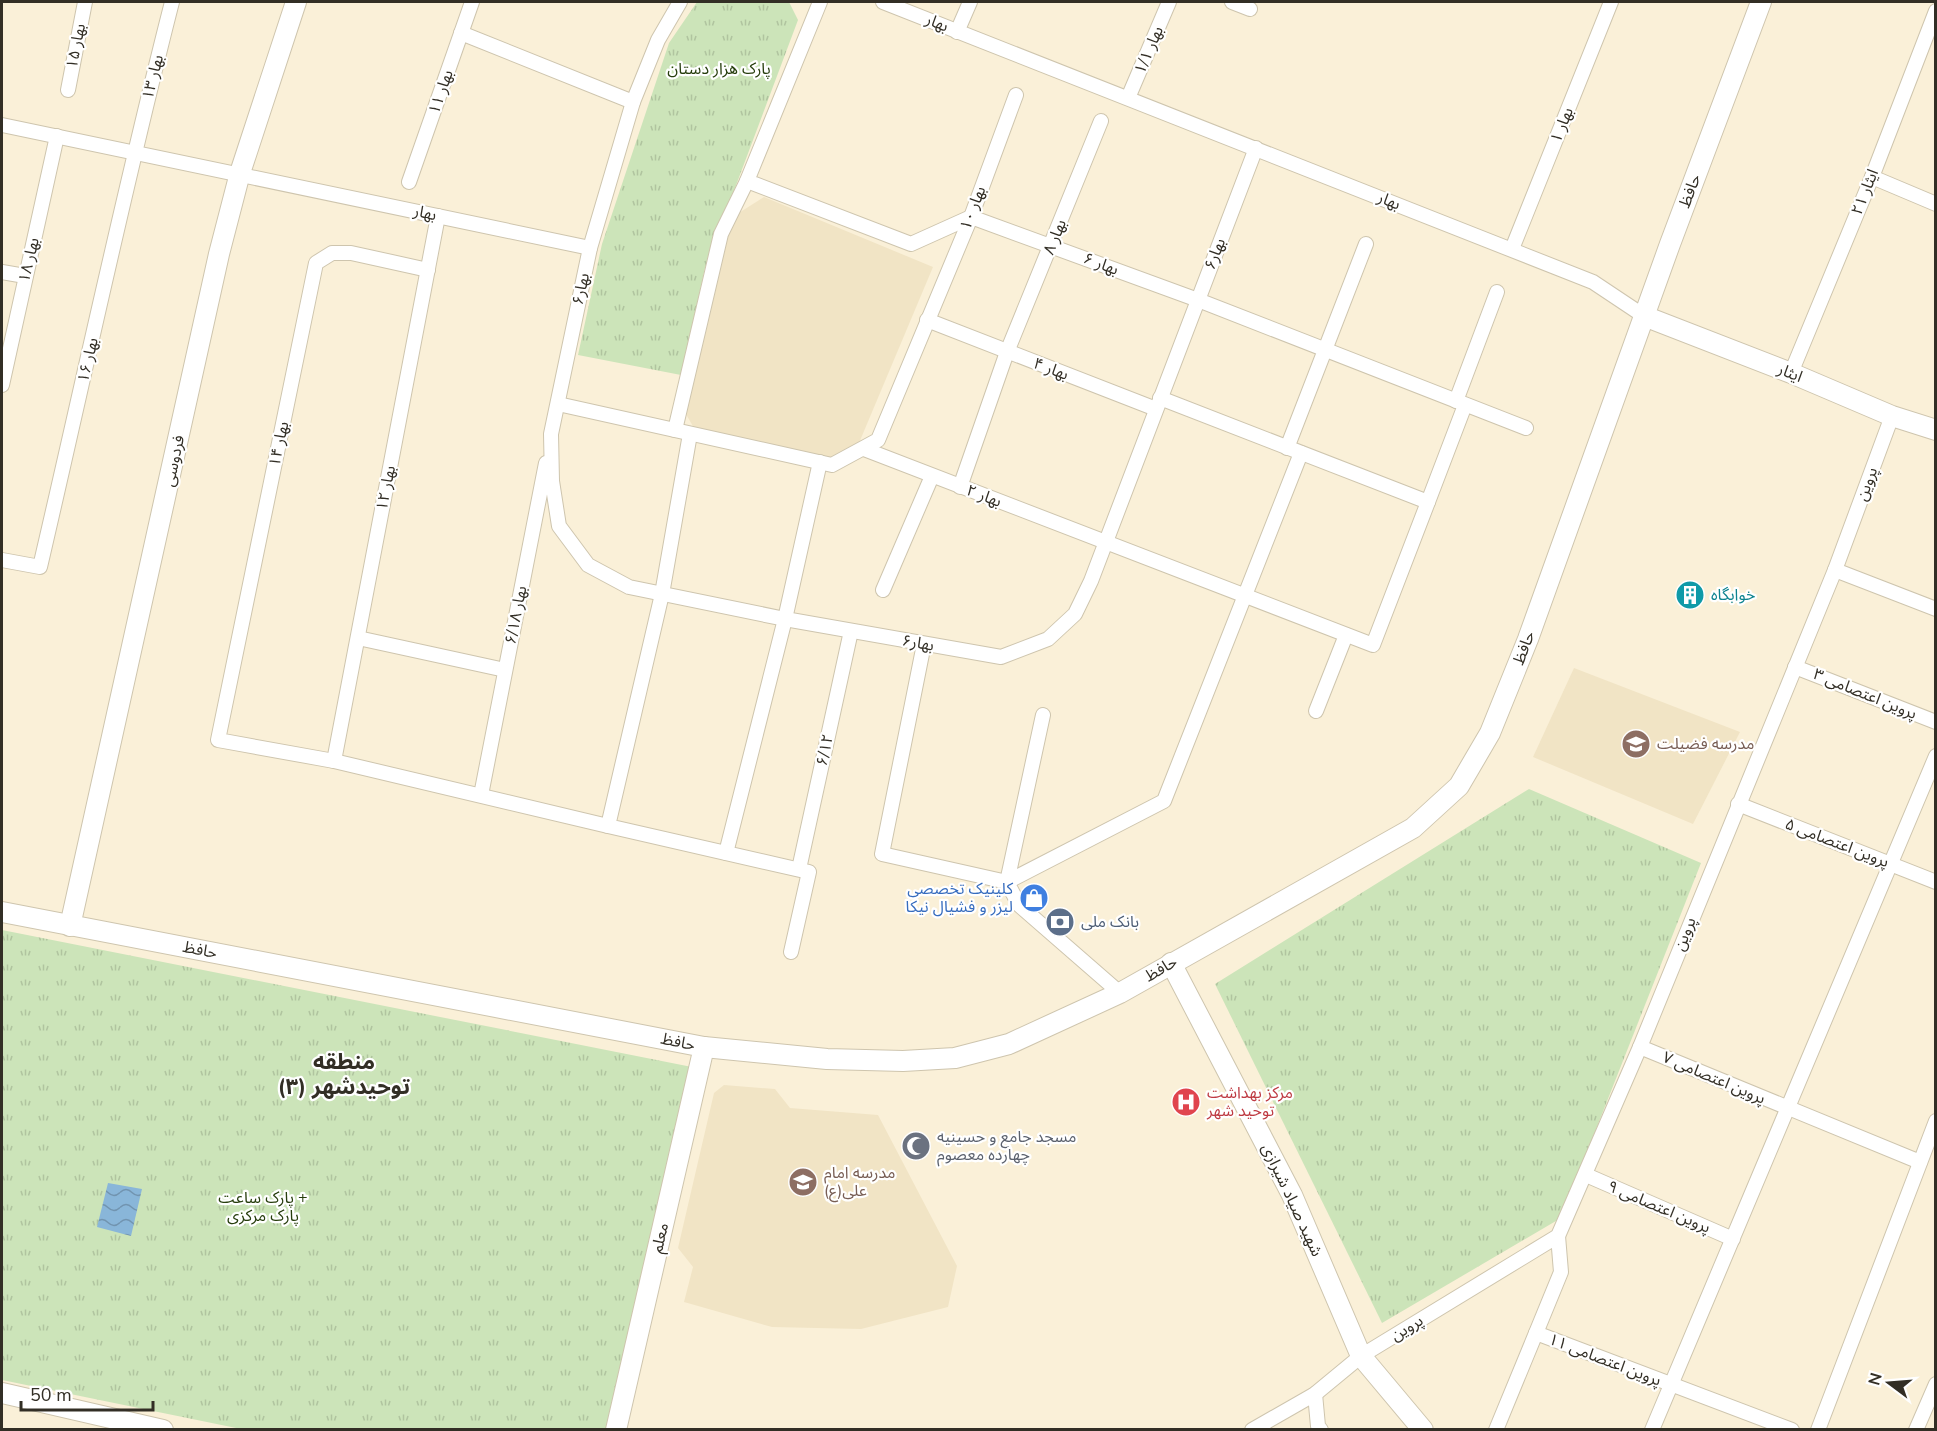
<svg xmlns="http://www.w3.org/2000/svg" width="1937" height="1431" font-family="'Nunito Sans','Noto Sans Arabic',sans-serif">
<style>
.built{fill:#f1e4c5}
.grass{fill:url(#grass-tufts)}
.water{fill:url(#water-waves)}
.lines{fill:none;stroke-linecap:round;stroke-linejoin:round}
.street-casing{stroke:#cec5ae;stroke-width:16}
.secondary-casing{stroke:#cec5ae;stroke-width:22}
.street{stroke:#fff;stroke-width:14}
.secondary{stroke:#fff;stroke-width:20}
.labels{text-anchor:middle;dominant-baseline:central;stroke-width:4.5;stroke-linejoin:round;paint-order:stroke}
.street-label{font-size:16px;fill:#322e25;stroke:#fff}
.park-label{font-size:16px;fill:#273e0d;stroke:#fff}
.culture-label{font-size:16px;fill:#0d838f;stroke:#fff;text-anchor:start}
.education-label{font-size:16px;fill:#785e54;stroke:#fff;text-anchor:start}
.shop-label{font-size:16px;fill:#366cbe;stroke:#fff;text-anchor:end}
.service-label{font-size:16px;fill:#4e5e75;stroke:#fff;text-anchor:start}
.health-label{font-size:16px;fill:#be3a42;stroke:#fff;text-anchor:start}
.worship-label{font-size:16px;fill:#5b616d;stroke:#fff;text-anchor:start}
.district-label{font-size:22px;font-weight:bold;fill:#322e25;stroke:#fff}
</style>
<defs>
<pattern id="grass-tufts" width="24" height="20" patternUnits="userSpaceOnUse" patternTransform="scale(1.5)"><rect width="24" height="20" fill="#cce4b9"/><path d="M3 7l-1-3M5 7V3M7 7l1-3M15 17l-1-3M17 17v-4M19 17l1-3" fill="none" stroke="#b0c49f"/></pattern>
<pattern id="water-waves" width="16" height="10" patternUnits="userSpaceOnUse" patternTransform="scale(1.5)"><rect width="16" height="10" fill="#89b6d9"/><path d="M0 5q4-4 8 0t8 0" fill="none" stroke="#7194b0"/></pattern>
</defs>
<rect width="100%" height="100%" fill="#faf0d8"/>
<!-- built -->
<g class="built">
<polygon points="764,197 933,267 859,443 833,458 694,428 683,409 722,248 734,216"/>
<polygon points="1574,668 1740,732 1693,824 1533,757"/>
<polygon points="724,1085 775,1089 790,1108 878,1115 957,1266 948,1307 861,1329 772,1327 684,1302 693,1267 678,1248 714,1093"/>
</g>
<!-- grass -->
<g class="grass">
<polygon points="697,2 789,2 798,20 705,268 681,375 578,355 602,244 669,43"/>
<polygon points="1529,789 1701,863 1561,1218 1382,1323 1215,984"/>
<polygon points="2,930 697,1068 618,1429 241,1429 2,1380"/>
</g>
<!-- water -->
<polygon class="water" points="108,1183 142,1189 131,1236 97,1227"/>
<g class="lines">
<!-- street casing -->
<g class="street-casing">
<g id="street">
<polyline points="820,2 747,181 911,244 971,217 1198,300 1526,428"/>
<polyline points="883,2 1593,282 1644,316"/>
<polyline points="1232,2 1250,9"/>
<polyline points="957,32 970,2"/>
<polyline points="461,33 633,102"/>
<polyline points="68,90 85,2"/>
<polyline points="1128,98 1169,2"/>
<polyline points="2,125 590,248 633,102 658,40 680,2"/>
<polyline points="1872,177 1936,204"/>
<polyline points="409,182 472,2"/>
<polyline points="590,248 551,434 552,481 559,526 588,565 629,587 785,619 1001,657 1048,639 1075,614 1091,581 1256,148"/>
<polyline points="1512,249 1611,2"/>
<polyline points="428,270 351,253 332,253 316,263 218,740 334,761 608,826"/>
<polyline points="2,272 25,276"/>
<polyline points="927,320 1156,409"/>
<polyline points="1791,373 1872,177 1936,11"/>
<polyline points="2,385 57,136"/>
<polyline points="1160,398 1428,502 1465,405"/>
<polyline points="1456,401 1497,292"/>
<polyline points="558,404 832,465 878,440 971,217 1016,95"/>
<polyline points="675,430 721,234 747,181"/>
<polyline points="690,434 662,594 608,826 809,872 791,952"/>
<polyline points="1287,448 1366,244"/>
<polyline points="864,449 1373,645 1428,502"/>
<polyline points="960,487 1007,352 1101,121"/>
<path d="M2,560L40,567C84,378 124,189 172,2"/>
<polyline points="1835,570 1936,609"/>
<polyline points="883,590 932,476"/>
<polyline points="358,638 505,670"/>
<polyline points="924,644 882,854 1007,882 1019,905 1120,993"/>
<polyline points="1795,667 1936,722"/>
<polyline points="1316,711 1346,635"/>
<polyline points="1043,715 1007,882 1164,801 1301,453"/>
<polyline points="334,761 438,216"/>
<polyline points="481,795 546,463"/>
<polyline points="1738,804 1936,882"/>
<polyline points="726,853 785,619 820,462"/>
<polyline points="799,869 851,631"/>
<polyline points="1640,1047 1920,1162"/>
<polyline points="1586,1175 1733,1239"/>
<polyline points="1536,1333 1561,1272 1558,1236"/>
<polyline points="1315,1394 1318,1426 1321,1430"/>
<polyline points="1252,1430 1315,1394 1361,1356 1558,1236 1640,1047 1835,570 1892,416"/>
<polyline points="1496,1430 1536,1333 1792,1430"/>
<polyline points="1652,1430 1936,756"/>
<polyline points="1818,1430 1936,1121"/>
<polyline points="1916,1430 1936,1384"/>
</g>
</g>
<!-- secondary casing -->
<g class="secondary-casing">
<g id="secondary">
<polyline points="1644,316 1791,373 1892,416 1936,430"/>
<polyline points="2,912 704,1047 827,1059 903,1061 955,1058 1009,1044 1120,993 1413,828 1459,786 1490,733 1528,639 1670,244 1761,2"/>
<polyline points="70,926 219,254 240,173 296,2"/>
<polyline points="1171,963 1292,1195 1361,1356 1423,1430"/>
<polyline points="2,1393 163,1430"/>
<polyline points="616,1430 704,1047"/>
</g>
</g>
<!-- street -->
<use href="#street" class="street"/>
<!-- secondary -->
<use href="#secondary" class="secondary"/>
</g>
<!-- icons -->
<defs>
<g id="building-disc" transform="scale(1.5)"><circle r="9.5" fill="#0f9aa8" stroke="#fff"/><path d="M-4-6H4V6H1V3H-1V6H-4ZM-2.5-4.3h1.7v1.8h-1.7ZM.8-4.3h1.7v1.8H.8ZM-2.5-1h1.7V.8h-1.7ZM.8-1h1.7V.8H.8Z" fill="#fff"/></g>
<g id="school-disc" transform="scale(1.5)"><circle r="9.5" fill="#8d6e63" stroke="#fff"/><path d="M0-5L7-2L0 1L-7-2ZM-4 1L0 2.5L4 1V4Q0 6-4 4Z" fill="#fff"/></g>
<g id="shop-disc" transform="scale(1.5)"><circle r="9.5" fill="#3f7fe0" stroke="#fff"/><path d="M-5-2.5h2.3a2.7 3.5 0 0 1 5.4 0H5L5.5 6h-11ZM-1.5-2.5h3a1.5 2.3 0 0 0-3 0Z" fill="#fff"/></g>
<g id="bank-disc" transform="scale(1.5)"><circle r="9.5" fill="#5c6f8a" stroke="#fff"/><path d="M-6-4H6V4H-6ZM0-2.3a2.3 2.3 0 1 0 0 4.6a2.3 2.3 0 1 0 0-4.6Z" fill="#fff"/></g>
<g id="hospital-disc" transform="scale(1.5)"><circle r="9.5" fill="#e0444e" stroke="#fff"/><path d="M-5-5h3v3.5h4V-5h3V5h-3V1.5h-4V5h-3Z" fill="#fff"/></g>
<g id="mosque-disc" transform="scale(1.5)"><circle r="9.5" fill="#6b7280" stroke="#fff"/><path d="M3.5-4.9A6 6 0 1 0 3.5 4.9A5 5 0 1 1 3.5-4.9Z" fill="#fff"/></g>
</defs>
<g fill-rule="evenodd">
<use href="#building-disc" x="1690" y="595"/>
<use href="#school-disc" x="1636" y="744"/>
<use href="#shop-disc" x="1034" y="898"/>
<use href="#bank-disc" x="1060" y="922"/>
<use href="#hospital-disc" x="1186" y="1102"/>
<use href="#mosque-disc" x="916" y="1146"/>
<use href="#school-disc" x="803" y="1182"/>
</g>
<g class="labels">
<!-- street labels -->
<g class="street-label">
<text transform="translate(937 23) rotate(22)">بهار</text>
<text transform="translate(76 46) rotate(-79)">بهار ۱۵</text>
<text transform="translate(1149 50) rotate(-67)">بهار ۱/۱</text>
<text transform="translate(153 77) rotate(-76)">بهار ۱۳</text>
<text transform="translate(441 92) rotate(-71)">بهار ۱۱</text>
<text transform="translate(1562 125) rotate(-68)">بهار ۱</text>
<text transform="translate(1690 191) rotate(-69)">حافظ</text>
<text transform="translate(1865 192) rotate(-68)">ایثار ۲۱</text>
<text transform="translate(1389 201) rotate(22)">بهار</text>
<text transform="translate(973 208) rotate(-69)">بهار ۱۰</text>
<text transform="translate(425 213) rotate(12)">بهار</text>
<text transform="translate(1055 237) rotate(-68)">بهار ۸</text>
<text transform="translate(1215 254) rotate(-69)">بهار۶</text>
<text transform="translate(29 260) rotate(-77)">بهار ۱۸</text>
<text transform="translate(1101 264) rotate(21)">بهار ۶</text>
<text transform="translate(581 289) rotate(-78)">بهار۶</text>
<text transform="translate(88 360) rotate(-77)">بهار ۱۶</text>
<text transform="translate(1051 369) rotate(21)">بهار ۴</text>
<text transform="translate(1790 373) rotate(22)">ایثار</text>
<text transform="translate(279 444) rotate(-78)">بهار ۱۴</text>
<text transform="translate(174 461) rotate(-78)">فردوسی</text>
<text transform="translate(1867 484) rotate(-70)">پروین</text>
<text transform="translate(386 488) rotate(-79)">بهار ۱۲</text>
<text transform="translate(984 496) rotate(21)">بهار ۲</text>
<text transform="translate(516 615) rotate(-79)">بهار ۶/۱۸</text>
<text transform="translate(918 643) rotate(10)">بهار۶</text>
<text transform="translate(1524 648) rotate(-69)">حافظ</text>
<text transform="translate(1865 694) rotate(22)">پروین اعتصامی ۳</text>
<text transform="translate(825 750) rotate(-78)">۶/۱۲</text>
<text transform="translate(1837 843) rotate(21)">پروین اعتصامی ۵</text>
<text transform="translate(1685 934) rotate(-68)">پروین</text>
<text transform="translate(200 950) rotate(11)">حافظ</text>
<text transform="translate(1161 969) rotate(-30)">حافظ</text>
<text transform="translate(678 1042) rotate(12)">حافظ</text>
<text transform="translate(1714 1078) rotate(23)">پروین اعتصامی ۷</text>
<text transform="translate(1292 1200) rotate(65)">شهید صیاد شیرازی</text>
<text transform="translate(1659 1207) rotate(23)">پروین اعتصامی ۹</text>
<text transform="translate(660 1238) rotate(-77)">معلم</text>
<text transform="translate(1407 1328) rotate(-31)">پروین</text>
<text transform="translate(1605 1360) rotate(21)">پروین اعتصامی ۱۱</text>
</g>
<!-- park labels -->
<g class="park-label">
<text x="719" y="69">پارک هزار دستان</text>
<text x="263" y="1198">پارک ساعت +<tspan x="263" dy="18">پارک مرکزی</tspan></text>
</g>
<!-- culture labels -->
<g class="culture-label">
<text x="1711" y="595">خوابگاه</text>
</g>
<!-- education labels -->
<g class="education-label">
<text x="1657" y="744">مدرسه فضیلت</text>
<text x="824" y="1173">مدرسه امام<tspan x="824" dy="18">علی(ع)</tspan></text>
</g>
<!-- shop labels -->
<g class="shop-label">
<text x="1013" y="889">کلینیک تخصصی<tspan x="1013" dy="18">لیزر و فشیال نیکا</tspan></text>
</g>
<!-- service labels -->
<g class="service-label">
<text x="1081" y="922">بانک ملی</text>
</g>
<!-- health labels -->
<g class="health-label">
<text x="1207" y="1093">مرکز بهداشت<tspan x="1207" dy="18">توحید شهر</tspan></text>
</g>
<!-- worship labels -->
<g class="worship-label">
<text x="937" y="1137">مسجد جامع و حسینیه<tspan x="937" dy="18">چهارده معصوم</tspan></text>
</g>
<!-- district labels -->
<g class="district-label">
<text x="344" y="1062">منطقه<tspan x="344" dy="25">توحیدشهر (۳)</tspan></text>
</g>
</g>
<!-- border -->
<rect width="1937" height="1431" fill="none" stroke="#322e25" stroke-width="6"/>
<!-- north arrow -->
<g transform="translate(1889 1383) rotate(286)" stroke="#ffffff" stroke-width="4.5" paint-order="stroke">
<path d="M0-4.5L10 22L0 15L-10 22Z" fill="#322e25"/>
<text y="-9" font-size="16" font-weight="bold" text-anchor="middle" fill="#322e25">N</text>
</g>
<!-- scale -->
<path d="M21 1401v9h132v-9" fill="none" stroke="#322e25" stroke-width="3"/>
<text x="30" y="1401" font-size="18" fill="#322e25" stroke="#ffffff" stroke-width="4.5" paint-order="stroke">50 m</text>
</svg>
